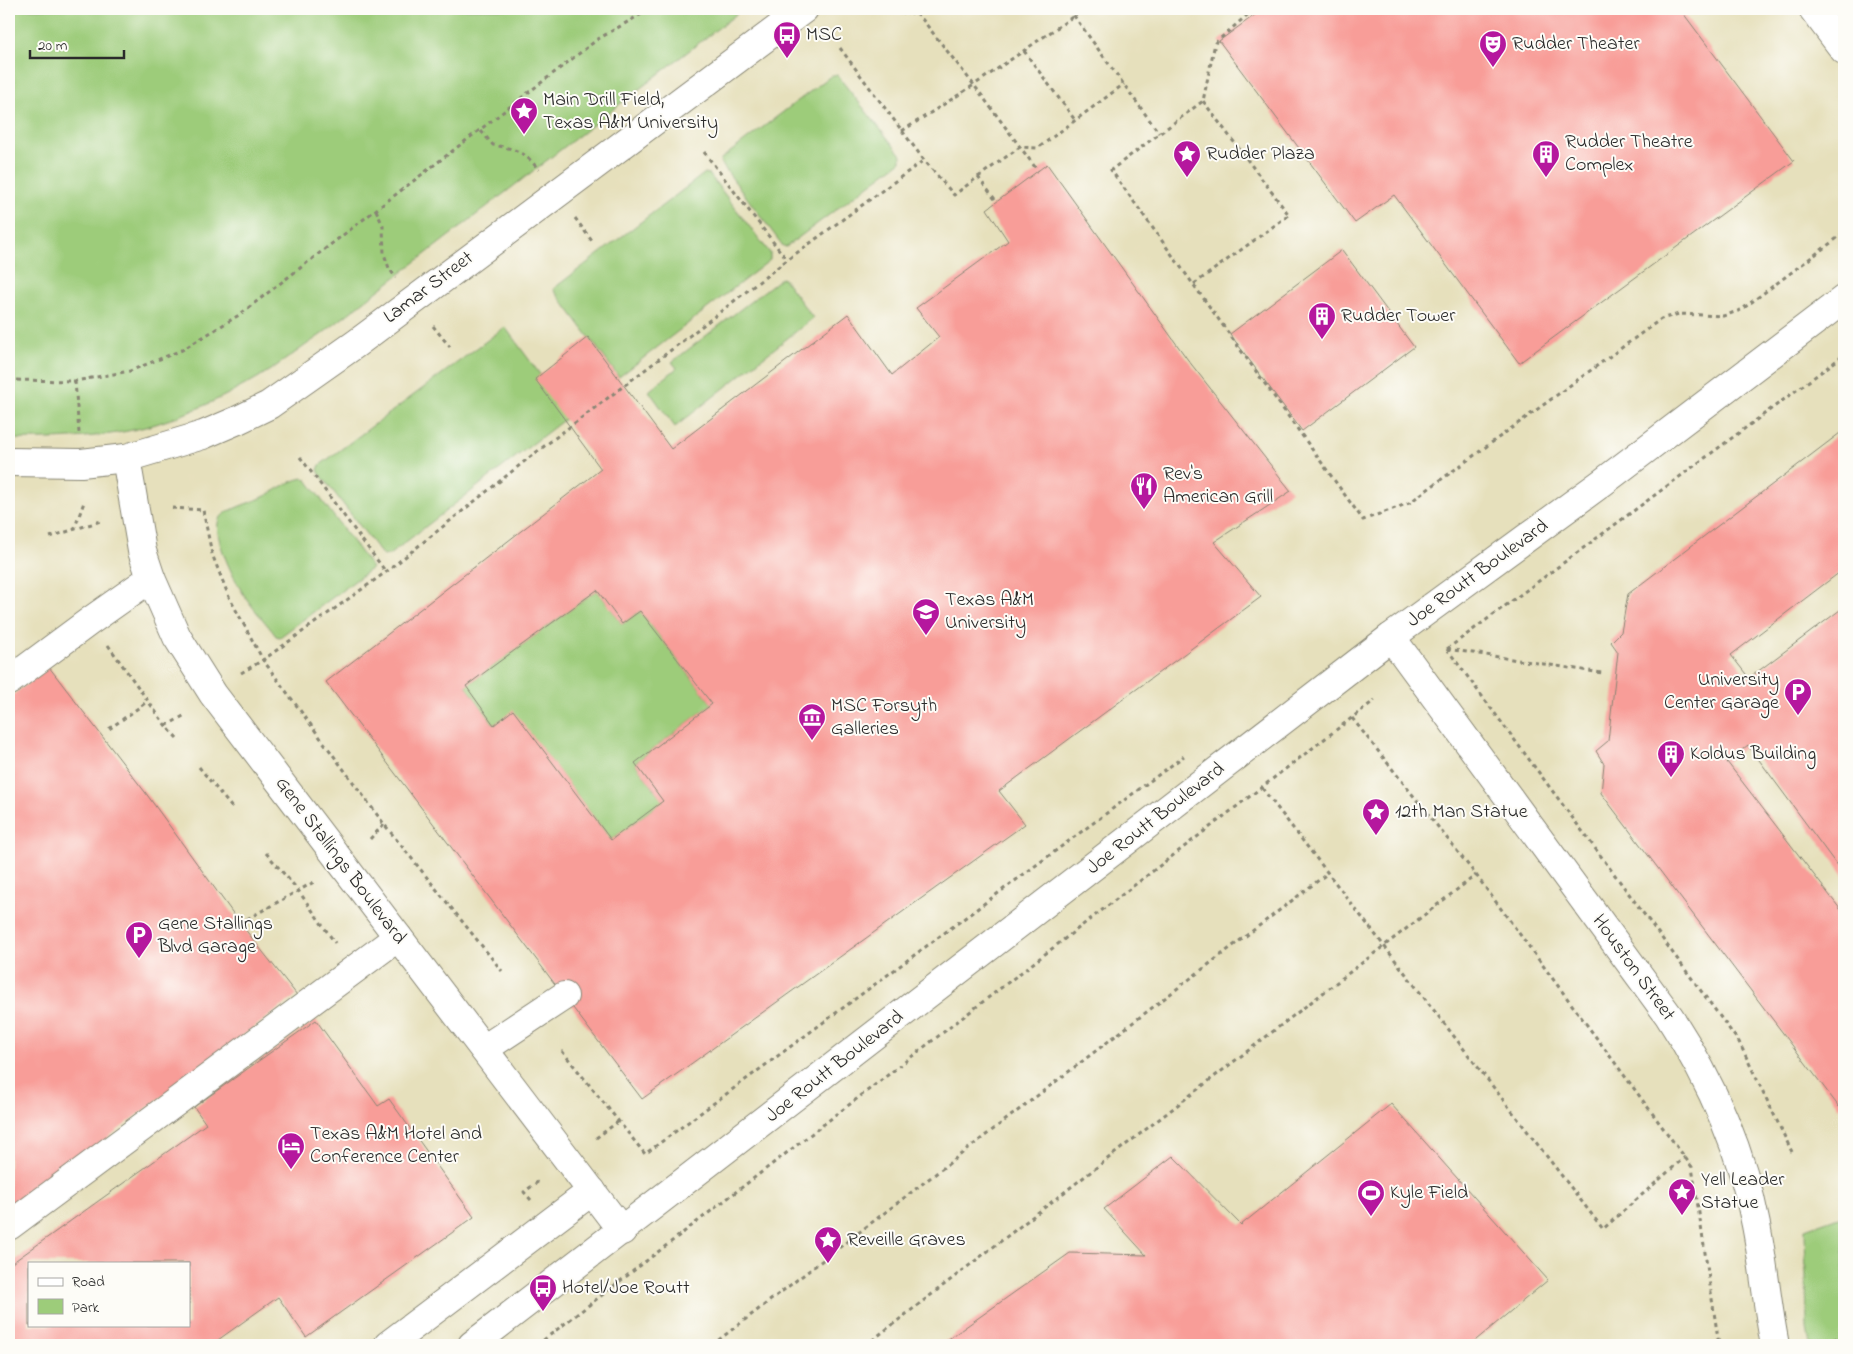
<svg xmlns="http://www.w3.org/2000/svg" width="1853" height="1354" font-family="'Indie Flower',sans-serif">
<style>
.green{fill:#9dcc7a;stroke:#647c52}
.building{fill:#f89d98;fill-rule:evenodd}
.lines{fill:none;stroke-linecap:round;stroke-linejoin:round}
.minor-casing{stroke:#888674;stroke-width:30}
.path{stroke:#888674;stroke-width:3;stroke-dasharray:4 4;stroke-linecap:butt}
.minor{stroke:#fff;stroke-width:28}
.labels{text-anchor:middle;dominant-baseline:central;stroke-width:4;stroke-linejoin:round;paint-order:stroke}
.poi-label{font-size:20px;fill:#2b2b2b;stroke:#fdfcf7;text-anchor:start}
.street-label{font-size:20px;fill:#2b2b2b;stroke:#fdfcf7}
</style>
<rect width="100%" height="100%" fill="#fdfcf7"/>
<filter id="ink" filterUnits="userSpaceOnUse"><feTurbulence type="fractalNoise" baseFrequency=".02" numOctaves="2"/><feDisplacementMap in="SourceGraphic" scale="10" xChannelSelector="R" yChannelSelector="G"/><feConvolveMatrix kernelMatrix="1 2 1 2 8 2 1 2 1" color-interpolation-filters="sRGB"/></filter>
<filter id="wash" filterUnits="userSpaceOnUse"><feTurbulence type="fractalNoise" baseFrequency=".0096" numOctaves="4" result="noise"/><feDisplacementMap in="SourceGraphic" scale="20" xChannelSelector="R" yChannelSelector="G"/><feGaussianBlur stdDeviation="1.12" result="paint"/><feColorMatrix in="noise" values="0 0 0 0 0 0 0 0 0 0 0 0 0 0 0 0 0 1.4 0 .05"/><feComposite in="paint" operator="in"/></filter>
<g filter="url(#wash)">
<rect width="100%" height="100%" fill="#e6e0bc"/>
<!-- green -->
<g class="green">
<path d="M9,9H743L322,334C301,348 281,364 259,377C227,396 191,413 156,424C110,438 57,440 9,439Z"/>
<polygon points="832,75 837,75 901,155 901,161 786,247 783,246 720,162 721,159"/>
<polygon points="705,173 709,174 770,253 770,260 619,377 553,289"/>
<polygon points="781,278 784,279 813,318 675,427 649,391 677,368 672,362"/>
<polygon points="505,327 570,415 389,555 383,556 320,474 318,470 320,465"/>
<path d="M303,478L307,480L372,568L280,637L276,636C265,621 250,606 241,590C233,577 210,531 220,518C227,509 250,503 261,498C275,492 288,481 303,478Z"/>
<polygon points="597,590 622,624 640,611 712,704 635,763 663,801 611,840 513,711 494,725 466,686"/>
<polygon points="1844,1215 1844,1345 1810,1345 1807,1328 1805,1229"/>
</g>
<g id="blocks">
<!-- building -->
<g class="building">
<polygon points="1263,9 1680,9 1794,161 1519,363 1394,195 1355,223 1219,41"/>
<path d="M1047,164L1188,360L1291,491L1214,542L1261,597L999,791L1025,824L642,1099L326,682L601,469L535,379L588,337L671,449L848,314L892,375L939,337L916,308L1008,241L987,209ZM597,590L622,624L640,611L712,704L635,763L663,801L611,840L513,710L494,725L466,686Z"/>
<polygon points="1342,250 1414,347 1302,431 1230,334"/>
<polygon points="1844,430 1844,569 1731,655 1749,678 1844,607 1844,875 1748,745 1727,762 1844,914 1844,1103 1839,1107 1601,793 1604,764 1596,751 1608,741 1618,652 1611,642 1621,632 1628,594"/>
<polygon points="49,667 145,792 240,923 297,995 9,1212 9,698"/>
<path d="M316,1020L378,1106L389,1099L474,1217L306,1337L278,1297L211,1345H9V1265L206,1124L194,1107ZM29,1263H189V1325H29Z"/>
<polygon points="1391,1104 1548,1280 1470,1345 940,1345 1070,1253 1146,1255 1104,1209 1173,1156 1241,1225"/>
</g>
</g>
</g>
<g filter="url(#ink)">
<use href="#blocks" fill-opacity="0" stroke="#888674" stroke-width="1"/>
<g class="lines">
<!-- minor casing -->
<g class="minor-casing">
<g id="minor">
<polyline points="1813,9 1844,50"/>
<polyline points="126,458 142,551 151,578 177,637 213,694 622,1231"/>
<polyline points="9,462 81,463 126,458 203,435 238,420 269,405 357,343 804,9"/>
<path d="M1391,637L1669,1016C1710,1079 1742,1151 1756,1225C1764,1265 1767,1306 1775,1345"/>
<polyline points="9,681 90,621 151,578"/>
<polyline points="484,1049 564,996"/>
<polyline points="9,1226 398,937"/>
<polyline points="388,1345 592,1191"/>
<polyline points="472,1345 1391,637 1603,482 1844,299"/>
</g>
</g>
<!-- path -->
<g class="path">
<polyline points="1069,9 1159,133"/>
<polyline points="1254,9 1215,43 1203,101 1111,170 1363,520 1409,503 1661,319 1679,314 1723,316 1741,310 1844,233"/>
<polyline points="892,12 918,14 974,85 1084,9"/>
<polyline points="840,48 924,160 954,195 978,177 997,202"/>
<polyline points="1024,51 1075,120"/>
<path d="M481,131L493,145C516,149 524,151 539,170"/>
<polyline points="902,131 974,85 1038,171"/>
<polyline points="704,152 787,260"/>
<polyline points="978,177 1020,147 1038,148 1124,84"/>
<polyline points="376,210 383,226 384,254 389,268 396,278"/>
<polyline points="575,218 592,241"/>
<polyline points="1194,284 1289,215 1203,101"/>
<polyline points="433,326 450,347"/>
<polyline points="9,380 75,381 130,371 182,350 239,315 598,39 650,9"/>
<polyline points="75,381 79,433"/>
<polyline points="300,457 386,572"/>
<polyline points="172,508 203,510 212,554 229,597 263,660 384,824 502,971"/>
<polyline points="74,530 84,502"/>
<polyline points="50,537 101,521"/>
<polyline points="108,645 166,726 177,738"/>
<polyline points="1447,649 1739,1042 1792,1152"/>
<polyline points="1447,649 1844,355"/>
<polyline points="1447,649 1602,673"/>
<polyline points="241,673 263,660 386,572 530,457 671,350 787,260 924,160"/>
<polyline points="1352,718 1476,875 1692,1167 1719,1345"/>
<polyline points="166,726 185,715"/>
<polyline points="109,729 148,701"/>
<polyline points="199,767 233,809"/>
<polyline points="1262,788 1603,1229 1685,1157"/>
<polyline points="370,839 384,824"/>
<polyline points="266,853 298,890 335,943"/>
<polyline points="240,923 314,882"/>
<polyline points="562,1051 645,1154 1184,756"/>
<polyline points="596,1138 619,1121"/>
<polyline points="531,1200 524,1192 539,1181"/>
<polyline points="537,1345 1375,700"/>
<polyline points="712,1345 1328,873"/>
<polyline points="866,1345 1476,875"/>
<polyline points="1827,1345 1844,1332"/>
</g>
<!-- minor -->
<use href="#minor" class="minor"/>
</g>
</g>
<!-- icons -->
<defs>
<g id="bus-pin" transform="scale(1.4375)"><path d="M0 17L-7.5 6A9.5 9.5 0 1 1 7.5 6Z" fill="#b5179e" stroke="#fdfcf7"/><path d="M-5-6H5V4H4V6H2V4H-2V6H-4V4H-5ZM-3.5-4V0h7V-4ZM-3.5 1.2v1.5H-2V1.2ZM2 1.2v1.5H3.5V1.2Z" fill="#fff"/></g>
<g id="theatre-pin" transform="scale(1.4375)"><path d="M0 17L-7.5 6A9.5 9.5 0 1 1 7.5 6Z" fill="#b5179e" stroke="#fdfcf7"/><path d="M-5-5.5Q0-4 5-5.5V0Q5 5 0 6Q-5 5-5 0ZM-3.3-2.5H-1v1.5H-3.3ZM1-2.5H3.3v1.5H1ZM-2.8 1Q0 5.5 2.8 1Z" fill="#fff"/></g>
<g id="sight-pin" transform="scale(1.4375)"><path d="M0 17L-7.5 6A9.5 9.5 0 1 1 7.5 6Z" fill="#b5179e" stroke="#fdfcf7"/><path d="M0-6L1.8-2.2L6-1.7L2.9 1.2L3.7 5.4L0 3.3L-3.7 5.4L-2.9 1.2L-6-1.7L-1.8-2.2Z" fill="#fff"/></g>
<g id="building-pin" transform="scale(1.4375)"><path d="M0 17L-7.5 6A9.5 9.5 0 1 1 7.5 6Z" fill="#b5179e" stroke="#fdfcf7"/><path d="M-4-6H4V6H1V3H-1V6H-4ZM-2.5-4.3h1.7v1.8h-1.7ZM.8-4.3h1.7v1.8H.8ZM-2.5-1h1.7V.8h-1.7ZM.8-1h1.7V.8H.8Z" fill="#fff"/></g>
<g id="restaurant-pin" transform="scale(1.4375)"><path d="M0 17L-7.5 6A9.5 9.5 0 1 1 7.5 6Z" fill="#b5179e" stroke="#fdfcf7"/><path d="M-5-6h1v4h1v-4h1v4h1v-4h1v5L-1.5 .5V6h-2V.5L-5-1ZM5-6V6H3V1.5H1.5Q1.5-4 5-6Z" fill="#fff"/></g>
<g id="university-pin" transform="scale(1.4375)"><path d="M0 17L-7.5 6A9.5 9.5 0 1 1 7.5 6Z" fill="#b5179e" stroke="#fdfcf7"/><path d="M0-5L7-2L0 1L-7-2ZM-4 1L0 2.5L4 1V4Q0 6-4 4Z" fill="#fff"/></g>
<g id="parking-pin" transform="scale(1.4375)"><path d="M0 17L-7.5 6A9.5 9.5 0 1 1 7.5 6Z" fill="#b5179e" stroke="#fdfcf7"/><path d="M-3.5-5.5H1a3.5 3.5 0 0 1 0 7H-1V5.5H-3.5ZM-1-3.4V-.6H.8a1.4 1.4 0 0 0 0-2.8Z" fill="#fff"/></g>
<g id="museum-pin" transform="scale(1.4375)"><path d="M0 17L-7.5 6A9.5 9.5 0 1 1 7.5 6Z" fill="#b5179e" stroke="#fdfcf7"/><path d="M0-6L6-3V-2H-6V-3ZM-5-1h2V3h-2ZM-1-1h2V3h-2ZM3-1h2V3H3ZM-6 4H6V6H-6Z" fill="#fff"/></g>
<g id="hotel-pin" transform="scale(1.4375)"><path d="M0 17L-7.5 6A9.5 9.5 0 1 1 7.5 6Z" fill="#b5179e" stroke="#fdfcf7"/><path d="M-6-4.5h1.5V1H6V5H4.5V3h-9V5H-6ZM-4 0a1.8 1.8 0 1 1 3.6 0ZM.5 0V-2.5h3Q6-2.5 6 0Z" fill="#fff"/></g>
<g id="stadium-pin" transform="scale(1.4375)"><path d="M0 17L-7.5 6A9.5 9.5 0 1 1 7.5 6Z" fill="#b5179e" stroke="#fdfcf7"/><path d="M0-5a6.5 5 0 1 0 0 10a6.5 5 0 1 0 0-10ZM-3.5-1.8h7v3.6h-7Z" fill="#fff"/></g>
</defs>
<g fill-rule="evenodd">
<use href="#bus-pin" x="787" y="35"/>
<use href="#theatre-pin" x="1493" y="44"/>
<use href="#sight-pin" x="524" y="111"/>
<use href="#sight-pin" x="1187" y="154"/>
<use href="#building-pin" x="1546" y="154"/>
<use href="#building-pin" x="1322" y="316"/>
<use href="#restaurant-pin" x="1144" y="486"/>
<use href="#university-pin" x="926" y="612"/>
<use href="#parking-pin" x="1798" y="692"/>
<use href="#museum-pin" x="812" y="717"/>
<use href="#building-pin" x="1671" y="754"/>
<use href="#sight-pin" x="1376" y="812"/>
<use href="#parking-pin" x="139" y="935"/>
<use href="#hotel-pin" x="291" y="1146"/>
<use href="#sight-pin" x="1682" y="1192"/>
<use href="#stadium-pin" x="1371" y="1193"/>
<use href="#sight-pin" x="828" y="1240"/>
<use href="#bus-pin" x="543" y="1288"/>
</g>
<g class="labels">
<!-- poi labels -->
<g class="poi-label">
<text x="806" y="35">MSC</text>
<text x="1512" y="44">Rudder Theater</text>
<text x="543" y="100">Main Drill Field,<tspan x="543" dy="23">Texas A&amp;M University</tspan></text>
<text x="1565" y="142">Rudder Theatre<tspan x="1565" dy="23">Complex</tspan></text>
<text x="1206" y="154">Rudder Plaza</text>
<text x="1341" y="316">Rudder Tower</text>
<text x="1163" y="474">Rev's<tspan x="1163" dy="23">American Grill</tspan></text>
<text x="945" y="600">Texas A&amp;M<tspan x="945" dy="23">University</tspan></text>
<text x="1779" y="680" text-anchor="end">University<tspan x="1779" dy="23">Center Garage</tspan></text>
<text x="831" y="706">MSC Forsyth<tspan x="831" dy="23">Galleries</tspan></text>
<text x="1690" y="754">Koldus Building</text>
<text x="1395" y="812">12th Man Statue</text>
<text x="158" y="924">Gene Stallings<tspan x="158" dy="23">Blvd Garage</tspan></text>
<text x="310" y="1134">Texas A&amp;M Hotel and<tspan x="310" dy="23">Conference Center</tspan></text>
<text x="1701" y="1180">Yell Leader<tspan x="1701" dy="23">Statue</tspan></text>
<text x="1390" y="1193">Kyle Field</text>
<text x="847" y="1240">Reveille Graves</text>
<text x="562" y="1288">Hotel/Joe Routt</text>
</g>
<!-- street labels -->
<g class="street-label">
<text transform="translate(429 288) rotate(-37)">Lamar Street</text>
<text transform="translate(1478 574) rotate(-36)">Joe Routt Boulevard</text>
<text transform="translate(1156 819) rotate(-38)">Joe Routt Boulevard</text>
<text transform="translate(340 861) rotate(53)">Gene Stallings Boulevard</text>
<text transform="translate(1633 968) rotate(54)">Houston Street</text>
<text transform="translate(835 1067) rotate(-38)">Joe Routt Boulevard</text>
</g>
</g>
<!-- margin -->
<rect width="1853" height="1354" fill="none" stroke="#fdfcf7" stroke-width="30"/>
<!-- legend -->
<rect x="28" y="1262" width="162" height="65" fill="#fdfcf7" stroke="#a9a8a5"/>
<rect x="38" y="1278" width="25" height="8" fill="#ffffff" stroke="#a9a8a5"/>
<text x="72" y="1286" font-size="15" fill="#2b2b2b">Road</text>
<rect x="38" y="1299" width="25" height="15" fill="#9dcc7a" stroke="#a9a8a5"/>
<text x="72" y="1312" font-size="15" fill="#2b2b2b">Park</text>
<!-- scale -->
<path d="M30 50v8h94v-8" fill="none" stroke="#2b2b2b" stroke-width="2.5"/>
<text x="38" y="50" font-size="15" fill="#2b2b2b" stroke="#fdfcf7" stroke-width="4" paint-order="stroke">20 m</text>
</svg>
